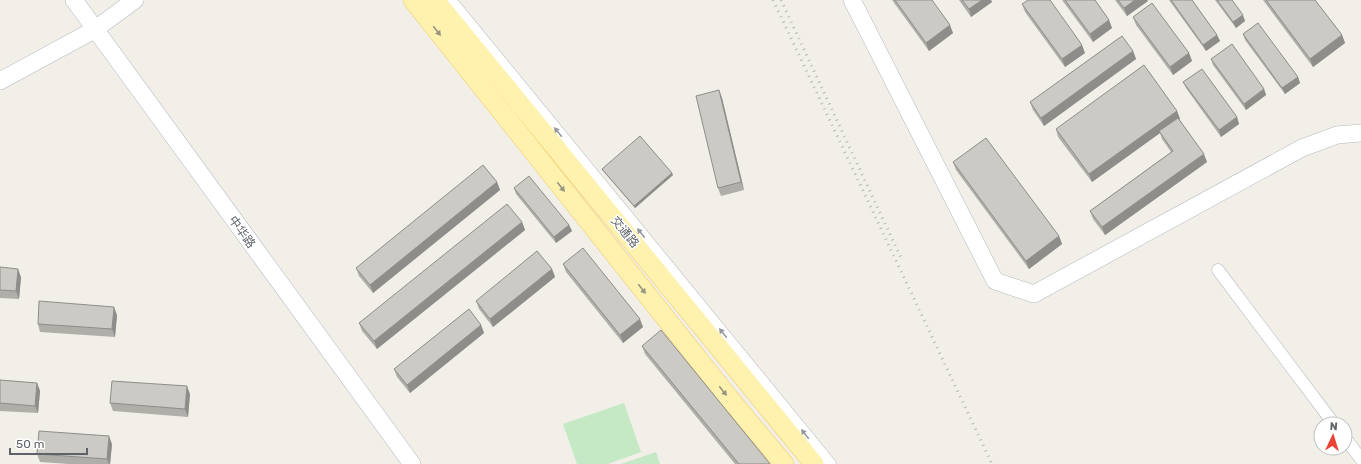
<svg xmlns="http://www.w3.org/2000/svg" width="1361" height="464" font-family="Rubik,'Noto Sans SC',sans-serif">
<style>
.green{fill:#c5e8c5}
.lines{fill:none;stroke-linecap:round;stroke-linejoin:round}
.street-casing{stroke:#b5b8bc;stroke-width:13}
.secondary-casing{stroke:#b6babf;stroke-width:18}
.primary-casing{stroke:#f2c960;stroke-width:20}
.street{stroke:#fff;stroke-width:12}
.secondary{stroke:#fff;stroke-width:17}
.primary{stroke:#fff2af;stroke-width:19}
.rail{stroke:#b6b7b8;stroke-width:3;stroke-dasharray:1 5;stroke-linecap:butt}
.wall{fill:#afaea9}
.shaded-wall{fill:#8f8d8a}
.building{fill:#cccac5;stroke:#8f8d8a}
.oneway{fill:#979581}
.oneway2{fill:#979a9d}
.labels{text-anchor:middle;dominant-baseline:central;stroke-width:3;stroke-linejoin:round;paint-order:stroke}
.street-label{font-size:12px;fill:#5f6368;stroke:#fff}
</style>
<rect width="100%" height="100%" fill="#f1efe8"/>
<!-- green -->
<g class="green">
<polygon points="624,403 641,452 608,464 577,464 563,424"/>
<polygon points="656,452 660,464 621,464"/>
</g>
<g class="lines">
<!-- street casing -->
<g class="street-casing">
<g id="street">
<polyline points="450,0 830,464"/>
<polyline points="1218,270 1334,424"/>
<polyline points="1345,438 1361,459"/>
</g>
</g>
<!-- secondary casing -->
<g class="secondary-casing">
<g id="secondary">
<polyline points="74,0 412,464"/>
<polyline points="852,0 995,281 1034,294 1302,148 1337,135 1361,133"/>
<polyline points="0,81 94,30 135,0"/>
</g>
</g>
<!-- primary casing -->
<g class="primary-casing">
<g id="primary">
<polyline points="413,0 729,398 784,464"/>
<polyline points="435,0 814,464"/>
</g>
</g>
<!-- street -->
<use href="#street" class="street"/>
<!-- secondary -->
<use href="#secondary" class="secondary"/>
<!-- primary -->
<use href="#primary" class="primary"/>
<!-- rail -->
<g class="rail">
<polyline points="773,0 992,464"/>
<polyline points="781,0 901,258"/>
</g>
</g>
<!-- wall -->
<g class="wall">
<polygon points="892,0 932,0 953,33 929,51"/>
<polygon points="959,0 991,0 992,2 971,17"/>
<polygon points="1062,0 1095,0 1109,20 1112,28 1093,42"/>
<polygon points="1115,0 1147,0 1148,1 1127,16"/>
<polygon points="1169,0 1192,0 1217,35 1220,41 1206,51"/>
<polygon points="1215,0 1232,0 1245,21 1236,28"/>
<polygon points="1263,0 1315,0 1342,35 1345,43 1313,67"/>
<polygon points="1022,4 1085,53 1065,67 1025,12"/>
<polygon points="1133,17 1189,53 1192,61 1173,75 1136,25"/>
<polygon points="1243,34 1298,77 1300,83 1285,94 1245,40"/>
<polygon points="1133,51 1136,59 1044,126 1033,110 1030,102"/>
<polygon points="1211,59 1264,89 1266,95 1246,110 1213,65"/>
<polygon points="1183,82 1237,117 1239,124 1221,137 1186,88"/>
<polygon points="719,90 722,98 744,190 721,196 718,188"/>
<polygon points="1177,111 1180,119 1179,119 1207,162 1105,235 1093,219 1090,211 1171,152 1162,139 1160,133 1092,182 1058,137 1056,129"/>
<polygon points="953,162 1059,236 1062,244 1029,269 956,170"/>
<polygon points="602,169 672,173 673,175 635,208 603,171"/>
<polygon points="497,182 500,190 373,293 359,276 356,268"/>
<polygon points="514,188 569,225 572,231 556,243 516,194"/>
<polygon points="522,222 525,230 377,349 362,331 359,323"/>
<polygon points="563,264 643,327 623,343 566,272"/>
<polygon points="0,267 21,277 19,299 0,298"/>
<polygon points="552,269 555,277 493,327 479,309 476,301"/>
<polygon points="117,315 115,337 40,332 38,324"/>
<polygon points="481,325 484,333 410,393 397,377 394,369"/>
<polygon points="642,346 770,464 735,464 645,354"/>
<polygon points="0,380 37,383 40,391 38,413 0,411"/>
<polygon points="190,394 188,417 113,411 110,403"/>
<polygon points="112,444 110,464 69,464 40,462 37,454"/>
</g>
<!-- shaded-wall -->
<g class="shaded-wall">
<polygon points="982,0 991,0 992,2 971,17 969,9"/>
<polygon points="1135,0 1147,0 1148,1 1127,16 1124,8"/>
<polygon points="1243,15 1245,21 1236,28 1233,22"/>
<polygon points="1109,20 1112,28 1093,42 1090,34"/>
<polygon points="950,25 953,33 929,51 926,43"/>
<polygon points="1217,35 1220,41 1206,51 1203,45"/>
<polygon points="1342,35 1345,43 1313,67 1310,59"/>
<polygon points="1082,45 1085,53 1065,67 1062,59"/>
<polygon points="1133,51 1136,59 1044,126 1041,118"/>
<polygon points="1189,53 1192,61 1173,75 1170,67"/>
<polygon points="1298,77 1300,83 1285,94 1282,88"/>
<polygon points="1264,89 1266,95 1246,110 1244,104"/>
<polygon points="719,90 722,98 744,190 741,182"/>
<polygon points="1177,111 1180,119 1160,133 1159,131 1160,133 1092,182 1089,174"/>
<polygon points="1237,117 1239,124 1221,137 1219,130"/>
<polygon points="1204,154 1207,162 1105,235 1102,227"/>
<polygon points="672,173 673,175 635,208 634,206"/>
<polygon points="497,182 500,190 373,293 370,285"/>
<polygon points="522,222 525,230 377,349 374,341"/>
<polygon points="569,225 572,231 556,243 554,237"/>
<polygon points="1059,236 1062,244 1029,269 1026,261"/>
<polygon points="18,269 21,277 19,299 16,291"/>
<polygon points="552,269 555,277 493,327 490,319"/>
<polygon points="114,307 117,315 115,337 112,329"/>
<polygon points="640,319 643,327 623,343 620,335"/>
<polygon points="481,325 484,333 410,393 407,385"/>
<polygon points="37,383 40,391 38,413 35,406"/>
<polygon points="187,386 190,394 188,417 185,409"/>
<polygon points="109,436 112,444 110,464 109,464 107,459"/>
</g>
<!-- building -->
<g class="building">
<polygon points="895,0 932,0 950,25 926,43"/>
<polygon points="962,0 982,0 969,9"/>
<polygon points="1028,0 1050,0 1082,45 1062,59 1022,4"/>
<polygon points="1065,0 1095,0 1109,20 1090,34"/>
<polygon points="1118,0 1135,0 1124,8"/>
<polygon points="1171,0 1192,0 1217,35 1203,45"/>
<polygon points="1217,0 1232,0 1243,15 1233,22"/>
<polygon points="1266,0 1315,0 1342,35 1310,59"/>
<polygon points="1152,3 1189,53 1170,67 1133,17"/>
<polygon points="1258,23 1298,77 1282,88 1243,34"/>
<polygon points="1122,36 1133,51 1041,118 1030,102"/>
<polygon points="1232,44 1264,89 1244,104 1211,59"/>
<polygon points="1144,65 1177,111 1089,174 1056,129"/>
<polygon points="1202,69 1237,117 1219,130 1183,82"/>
<polygon points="719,90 741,182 718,188 696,96"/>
<polygon points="1178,118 1204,154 1102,227 1090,211 1173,151 1159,131"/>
<polygon points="640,136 672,173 634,206 602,169"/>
<polygon points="986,138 1059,236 1026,261 953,162"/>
<polygon points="483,165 497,182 370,285 356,268"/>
<polygon points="529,176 569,225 554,237 514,188"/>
<polygon points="507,204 522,222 374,341 359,323"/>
<polygon points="583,248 640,319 620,335 563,264"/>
<polygon points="537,251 552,269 490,319 476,301"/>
<polygon points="0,267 18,269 16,291 0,290"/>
<polygon points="39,301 114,307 112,329 38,324"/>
<polygon points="469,309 481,325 407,385 394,369"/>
<polygon points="661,330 770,464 739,464 642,346"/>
<polygon points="0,380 37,383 35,406 0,403"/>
<polygon points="112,381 187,386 185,409 110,403"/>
<polygon points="39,431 109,436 107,459 37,454"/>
</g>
<!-- one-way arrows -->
<defs><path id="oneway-solid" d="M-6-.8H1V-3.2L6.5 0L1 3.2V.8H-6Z"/></defs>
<g class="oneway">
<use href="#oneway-solid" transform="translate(437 31) rotate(52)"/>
<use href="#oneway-solid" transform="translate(561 187) rotate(52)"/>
<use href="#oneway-solid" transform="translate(642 289) rotate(52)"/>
<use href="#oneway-solid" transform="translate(723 391) rotate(51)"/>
</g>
<g class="oneway2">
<use href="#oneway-solid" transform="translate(558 132) rotate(-129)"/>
<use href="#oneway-solid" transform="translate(641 233) rotate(-129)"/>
<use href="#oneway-solid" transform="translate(723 333) rotate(-129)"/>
<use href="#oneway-solid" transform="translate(805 434) rotate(-129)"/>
</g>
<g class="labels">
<!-- street labels -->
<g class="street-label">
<text transform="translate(242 232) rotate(54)">中华路</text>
<text transform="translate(625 232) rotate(51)">交通路</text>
</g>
</g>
<!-- north arrow -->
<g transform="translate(1333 436) rotate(4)"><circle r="19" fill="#ffffff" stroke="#bfc1c3"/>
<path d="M0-3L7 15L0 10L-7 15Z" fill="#ea4335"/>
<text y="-6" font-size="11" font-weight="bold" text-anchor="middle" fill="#5f6368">N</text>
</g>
<!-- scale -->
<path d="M10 448v6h77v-6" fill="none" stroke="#5f6368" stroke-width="2"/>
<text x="16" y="448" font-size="12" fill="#5f6368" stroke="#ffffff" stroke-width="3" paint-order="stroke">50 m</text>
</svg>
